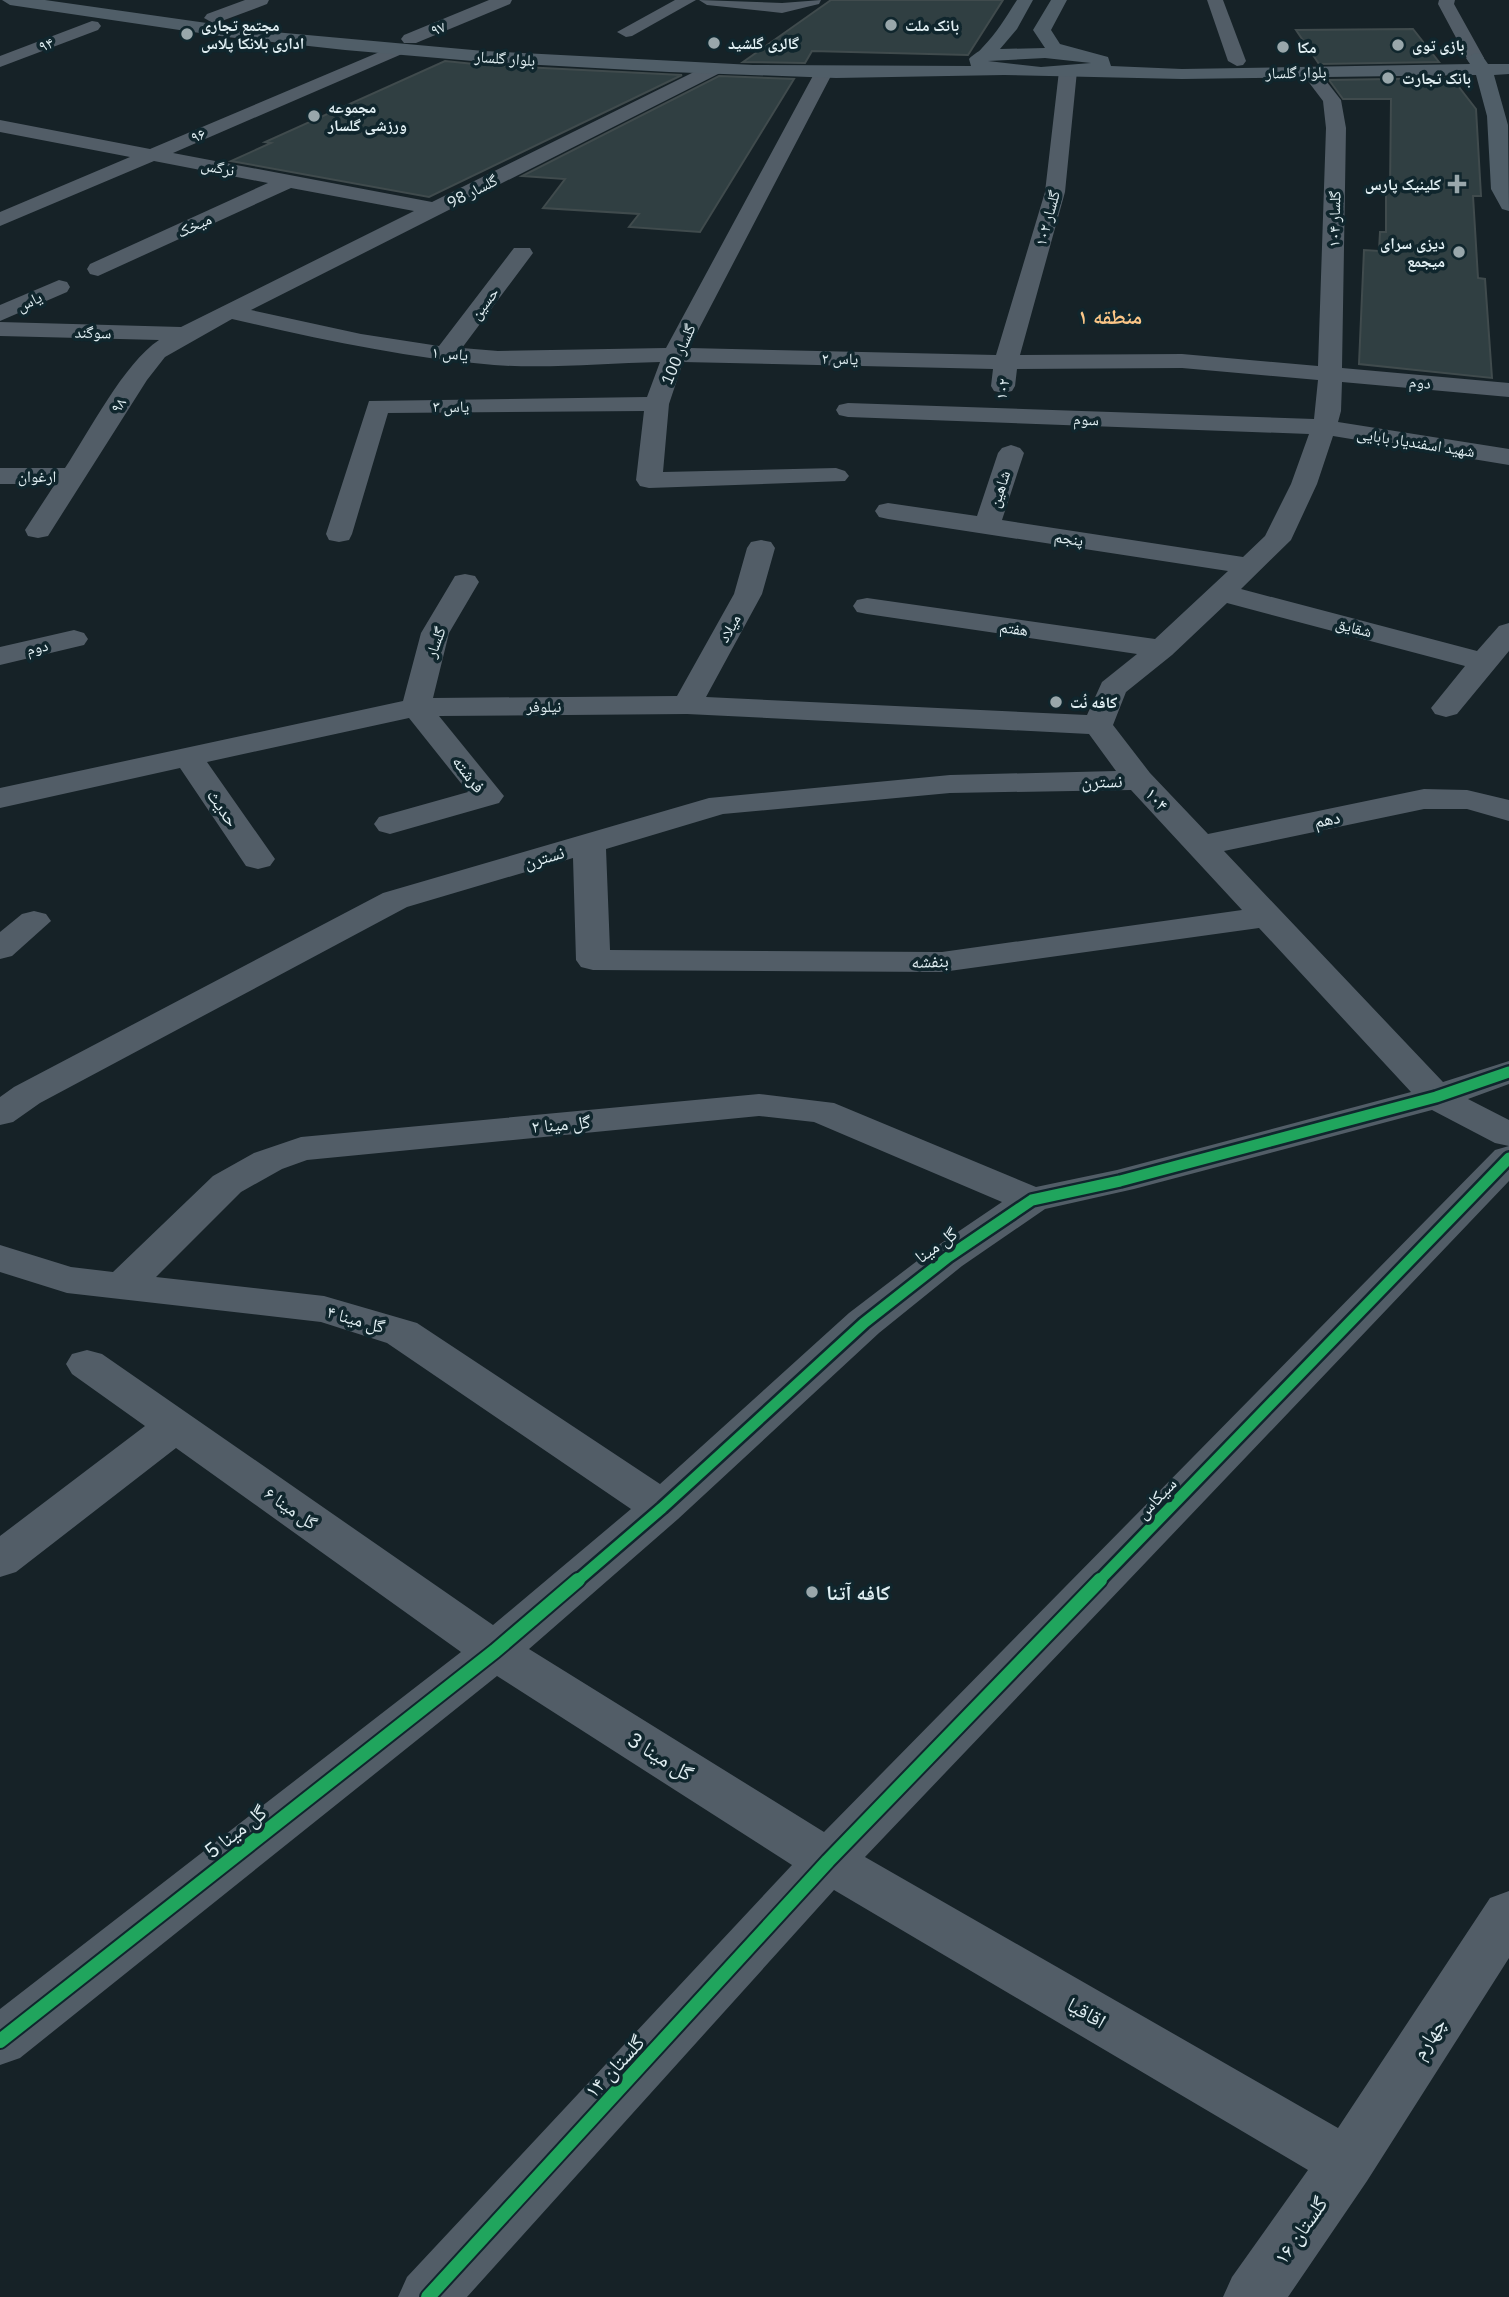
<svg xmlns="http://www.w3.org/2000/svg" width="1509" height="2297" font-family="'IBM Plex Sans','Noto Naskh Arabic',sans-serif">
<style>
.building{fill:#303f42;stroke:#404b4d;stroke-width:2}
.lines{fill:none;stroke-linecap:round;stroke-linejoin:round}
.minor{fill:#525d67;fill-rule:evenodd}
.major{fill:#505e68;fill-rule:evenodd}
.cycleway-far1-casing{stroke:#10262d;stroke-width:16}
.cycleway-casing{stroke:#10262d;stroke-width:18}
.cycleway-far1{stroke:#20a55d;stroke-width:11}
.cycleway{stroke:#20a55d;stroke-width:14}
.poi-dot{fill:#99a7ab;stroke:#10262d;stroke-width:2.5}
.labels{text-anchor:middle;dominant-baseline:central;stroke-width:7;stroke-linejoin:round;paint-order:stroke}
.far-poi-label{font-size:16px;font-weight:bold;fill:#e0eef2;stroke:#10262d;text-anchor:start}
.far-street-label{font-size:16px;fill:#e0eef2;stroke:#10262d}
.street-label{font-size:18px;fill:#e0eef2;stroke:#10262d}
.far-district-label{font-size:21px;font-weight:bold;fill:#fbc687;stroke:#10262d}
.near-poi-label{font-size:21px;font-weight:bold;fill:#e0eef2;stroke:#10262d;text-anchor:start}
.near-street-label{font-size:21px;fill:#e0eef2;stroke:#10262d}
</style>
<rect width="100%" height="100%" fill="#162227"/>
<!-- building -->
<g class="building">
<polygon points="831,0 1003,0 968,55 812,51 805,63 743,62"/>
<polygon points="1413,29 1439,62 1319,64 1296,30"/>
<polygon points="445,61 484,65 682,75 429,197 231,161 271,143 265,142"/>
<polygon points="719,76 794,79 700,232 629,227 639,214 543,208 565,179 522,176"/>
<polygon points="1452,78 1476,109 1481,196 1473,196 1478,278 1485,279 1492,378 1359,364 1364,250 1379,251 1380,232 1386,232 1386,191 1390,191 1391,99 1343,99 1329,80"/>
</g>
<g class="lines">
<!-- minor -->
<g class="minor">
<polygon points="245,0 269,0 267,4 219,22 213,23 204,18 207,14"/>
<polygon points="489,0 512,0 510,4 416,43 404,43 401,39 404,35"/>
<polygon points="675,0 696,0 632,36 626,37 617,32"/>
<polygon points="699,0 782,3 821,0 819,4 782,13 707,5"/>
<polygon points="1207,0 1223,0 1246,61 1243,65 1237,66 1228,61"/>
<polygon points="1439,0 1455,0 1454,4 1484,58 1481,62 1469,62 1438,4"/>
<polygon points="92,21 98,22 101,26 98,30 0,67 0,56"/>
<path d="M396,45L405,50L402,54L173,153L432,202L708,65L714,64L723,69L720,73L251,310L361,334L439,346L514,248H530L533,253L462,348L498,351L666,348L815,72L824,67L833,72L689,348L996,355L1045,192L1059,71L1068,66L1077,71L1065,192L1020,355L1182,354L1318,366L1326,128L1323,101L1301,72L1310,67L1316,68L1341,100L1346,128L1342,368L1509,383V397L1342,382L1341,411L1338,422L1509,449V465L1333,436L1317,484L1291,540L1241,589L1477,651L1499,626L1509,623V651L1457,714L1446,717L1435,714L1431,708L1465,666L1227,603L1172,655L1126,692L1113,725L1150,773L1208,834L1424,789L1467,790L1509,800V821L1467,809H1424L1224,851L1443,1082L1509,1061V1084L1468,1099L1509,1120V1181L865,1857L1338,2128L1490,1898L1509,1891V1958L1367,2181L1288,2297H1223L1232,2277L1308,2170L834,1890L467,2297H398L407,2277L792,1865L497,1676L20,2058L0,2065V2009L461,1652L176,1448L16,1572L0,1577V1536L145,1426L72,1374L66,1364L72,1354L87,1350L102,1354L493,1625L631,1509L387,1343L321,1322L67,1293L0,1272V1245L71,1267L113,1272L213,1176L254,1153L301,1137L759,1094L834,1103L1036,1187L1117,1170L1411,1092L1259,928L942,972L593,970L581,967L576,960L573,858L407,907L40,1103L13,1122L0,1125V1097L14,1087L383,893L709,798L950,775L1116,771L1089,734L687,714L439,716L504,796L499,803L390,834L379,831L374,824L379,817L468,792L409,718L207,762L275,859L270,866L258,869L246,866L180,768L0,808V788L403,701L421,633L455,576L465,574L475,576L479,582L449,633L433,698L677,696L734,594L747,548L751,542L761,540L771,542L775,548L762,594L706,697L1087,715L1102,682L1137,654L867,614L857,612L853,606L857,600L867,598L1155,639L1228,571L888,519L879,517L875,511L879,505L888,503L977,516L998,453L1002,448L1011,445L1020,448L1024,453L1002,520L1243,557L1265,536L1291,484L1309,434L848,417L839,415L836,410L839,405L848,403L1314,419L1318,380L1182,368L1017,369L1015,386L1012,391L1003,393L994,391L991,386L993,369L683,362L669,404L663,472L836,468L845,471L849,476L845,481L649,488L640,486L636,480L644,411L388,413L352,534L349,540L339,542L329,540L326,534L369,401L647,397L660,362C605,363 549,369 494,365C405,358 319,339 232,319L165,357L147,380L48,536L38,538L28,536L25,530L55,484H0V468H65C89,432 124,363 159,340L0,336V322L181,327L414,211L291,188L98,276L90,274L87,269L90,264L268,183L154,161L0,226V212L130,157L0,132V120L150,149ZM1131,790L1242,910L942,952L610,950L606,849L723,814L950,793ZM1432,1110L1495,1143L1509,1146L1495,1150L824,1832L529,1649L678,1519L879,1333L962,1266L1045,1209L1134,1189ZM759,1116L814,1122L1002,1202L934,1248L849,1313L660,1484L417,1323L324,1296L156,1277L241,1192L282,1169L307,1160Z"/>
<polygon points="59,280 67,282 70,287 67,292 0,321 0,305"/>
<polygon points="74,630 84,633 88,639 84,645 0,665 0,647"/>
<polygon points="34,911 46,914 51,921 12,956 0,959 0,932 22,914"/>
</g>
<!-- major -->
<path class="major" d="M2,0H45L263,31L484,51L753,65L971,66L969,59C973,54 978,53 982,48C996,34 1006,17 1017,0H1033L1017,29L1000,49L1045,48L1033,30L1051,0H1067L1051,30L1060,44L1108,57L1111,66L1182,69L1470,64L1466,58L1475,53L1481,54L1488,64H1509V74L1494,75L1508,125L1509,211L1502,209L1491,189L1487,116L1476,75L1182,79L1004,75L836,78L669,72L484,62L345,50L227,37L10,5ZM1045,58L1091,63L1041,67L988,61Z"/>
<!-- cycleway-far1 casing -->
<g class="cycleway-far1-casing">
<g id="cycleway-far1">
<polyline points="576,1582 662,1508 864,1323 948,1257 1032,1200 1120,1181 1436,1097 1509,1072"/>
<polyline points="1098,1582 1509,1158"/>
</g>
</g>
<!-- cycleway casing -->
<g class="cycleway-casing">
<g id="cycleway">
<polyline points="0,2041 495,1651 578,1580"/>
<polyline points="428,2297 828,1861 1100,1580"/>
</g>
</g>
<!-- cycleway-far1 -->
<use href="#cycleway-far1" class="cycleway-far1"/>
<!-- cycleway -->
<use href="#cycleway" class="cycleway"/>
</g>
<!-- markers -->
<g class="poi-dot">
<circle cx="891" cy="25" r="7"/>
<circle cx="187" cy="34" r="7"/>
<circle cx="714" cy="43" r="7"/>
<circle cx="1398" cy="45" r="7"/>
<circle cx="1283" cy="47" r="7"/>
<circle cx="1388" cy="78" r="7"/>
<circle cx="314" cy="116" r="7"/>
<path d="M1453.5 173.5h7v7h7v7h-7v7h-7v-7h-7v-7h7z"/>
<circle cx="1459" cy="252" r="7"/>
<circle cx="1056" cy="702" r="7"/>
<circle cx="812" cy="1592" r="7"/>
</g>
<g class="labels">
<!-- far-poi labels -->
<g class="far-poi-label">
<text x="201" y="25">مجتمع تجاری<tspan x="201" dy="18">اداری بلانکا پلاس</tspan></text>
<text x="905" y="25">بانک ملت</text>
<text x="728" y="43">گالری گلشید</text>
<text x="1412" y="45">بازی توی</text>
<text x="1297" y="47">مکا</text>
<text x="1402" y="78">بانک تجارت</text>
<text x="328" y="107">مجموعه<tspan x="328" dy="18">ورزشی گلسار</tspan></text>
<text x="1441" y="184" text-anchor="end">کلینیک پارس</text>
<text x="1445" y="243" text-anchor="end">دیزی سرای<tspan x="1445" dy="18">میجمع</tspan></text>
<text x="1070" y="702">کافه نُت</text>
</g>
<!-- far-street labels -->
<g class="far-street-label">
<text transform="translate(438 28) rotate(-23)">۹۷</text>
<text transform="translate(46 44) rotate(-22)">۹۴</text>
<text transform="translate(505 58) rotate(4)">بلوار گلسار</text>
<text transform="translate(1296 72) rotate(-1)">بلوار گلسار</text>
<text transform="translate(198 135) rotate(-23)">۹۶</text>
<text transform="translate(218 167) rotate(11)">نرگس</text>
<text transform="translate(472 191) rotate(-27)">گلسار 98</text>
<text transform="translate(1047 218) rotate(-75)">گلسار ۱۰۲</text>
<text transform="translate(1334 219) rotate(-89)">گلسار ۱۰۴</text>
<text transform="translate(194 225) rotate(-25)">میخک</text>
<text transform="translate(29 301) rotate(-25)">یاس</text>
<text transform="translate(484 303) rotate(-53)">حسین</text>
<text transform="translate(93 332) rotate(1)">سوگند</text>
<text transform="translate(450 353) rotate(5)">یاس ۱</text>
<text transform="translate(678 354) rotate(-67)">گلسار 100</text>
<text transform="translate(840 358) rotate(1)">یاس ۲</text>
<text transform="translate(1420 382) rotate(5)">دوم</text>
<text transform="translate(1002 389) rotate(-81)">۱۰۲</text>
<text transform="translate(118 405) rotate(-57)">۹۸</text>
<text x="451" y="406">یاس ۳</text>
<text transform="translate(1086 419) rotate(2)">سوم</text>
<text transform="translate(1416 442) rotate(9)">شهید اسفندیار بابایی</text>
<text x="37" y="476">ارغوان</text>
<text transform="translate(999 489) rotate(-72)">شاهین</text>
<text transform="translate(1069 538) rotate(9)">پنجم</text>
<text transform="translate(1354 627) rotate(15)">شقایق</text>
<text transform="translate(729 628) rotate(-61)">میلاد</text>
<text transform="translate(1014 628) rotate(8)">هفتم</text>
<text transform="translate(435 642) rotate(-70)">گلسار</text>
<text transform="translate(37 647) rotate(-13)">دوم</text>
<text x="544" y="706">نیلوفر</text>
</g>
<!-- street labels -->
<g class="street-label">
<text transform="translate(469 774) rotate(53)">فرشته</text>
<text transform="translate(1102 781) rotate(-1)">نسترن</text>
<text transform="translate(1157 799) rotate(47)">۱۰۴</text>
<text transform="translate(223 808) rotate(55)">حدیث</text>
<text transform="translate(1327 819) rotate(-12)">دهم</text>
<text transform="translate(544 857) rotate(-16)">نسترن</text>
<text transform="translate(930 961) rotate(-2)">بنفشه</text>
<text transform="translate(561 1124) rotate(-5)">گل مینا ۲</text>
<text transform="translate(936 1245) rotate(-36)">گل مینا</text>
<text transform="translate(356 1319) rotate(16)">گل مینا ۴</text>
<text transform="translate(1156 1498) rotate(-46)">سیکاس</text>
<text transform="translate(291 1508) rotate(35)">گل مینا ۶</text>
</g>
<!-- far-district labels -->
<g class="far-district-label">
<text x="1110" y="316">منطقه ۱</text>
</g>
<!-- near-poi labels -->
<g class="near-poi-label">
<text x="826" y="1592">کافه آتنا</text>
</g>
<!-- near-street labels -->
<g class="near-street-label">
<text transform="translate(661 1756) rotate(32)">گل مینا 3</text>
<text transform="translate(235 1831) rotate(-38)">گل مینا 5</text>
<text transform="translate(1087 2012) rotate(30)">اقاقیا</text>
<text transform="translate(1428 2038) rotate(-57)">چهارم</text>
<text transform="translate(614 2066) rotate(-47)">گلستان ۱۴</text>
<text transform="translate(1300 2230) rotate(-55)">گلستان ۱۶</text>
</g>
</g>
</svg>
